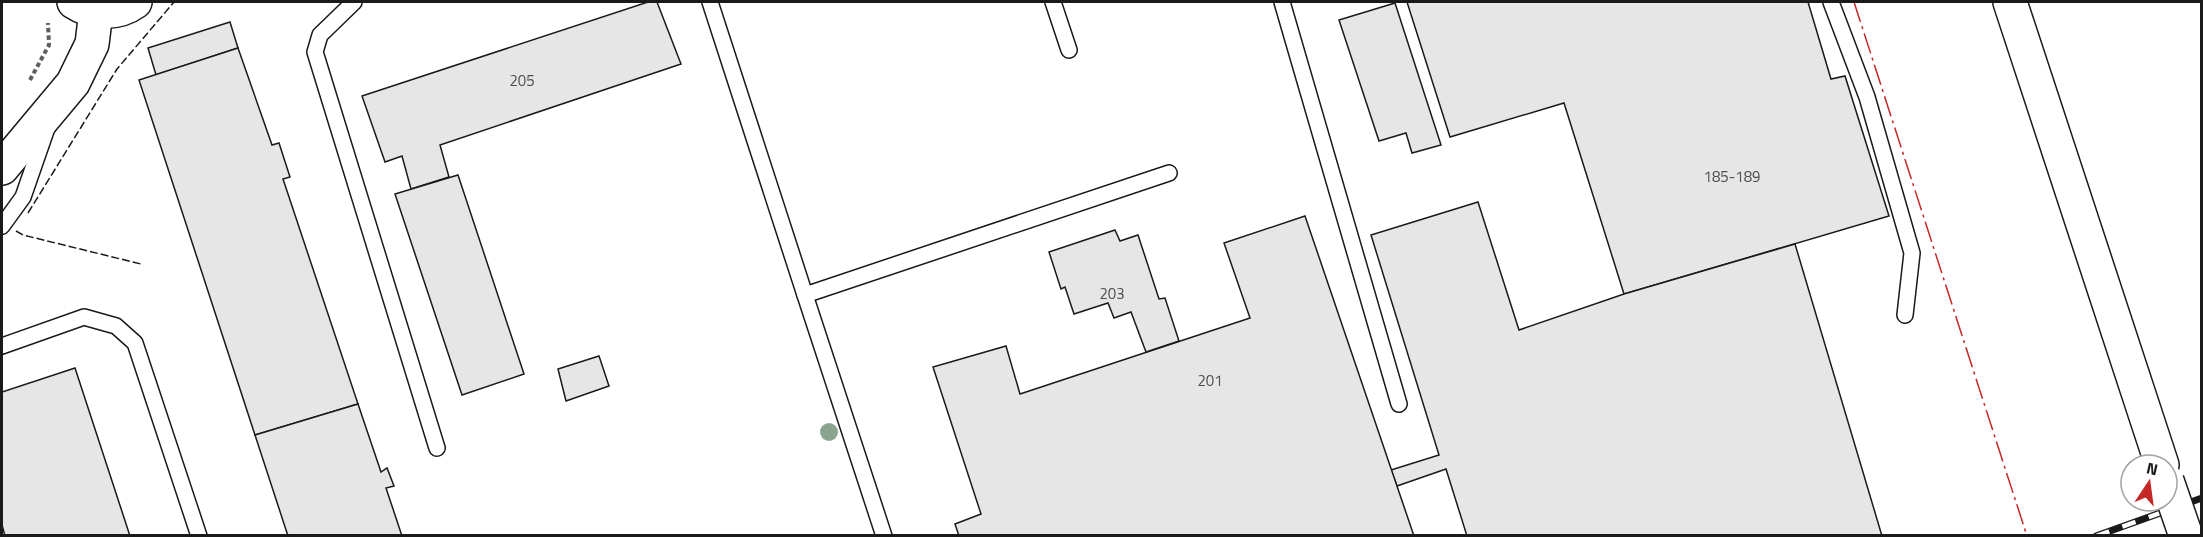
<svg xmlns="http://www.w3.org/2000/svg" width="2203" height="537" font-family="'Titillium Web',sans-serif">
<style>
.building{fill:#e6e6e6;stroke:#1a1a1a;stroke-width:1.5}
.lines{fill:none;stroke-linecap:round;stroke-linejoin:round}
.lane-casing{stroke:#1a1a1a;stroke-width:18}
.secondary-casing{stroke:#1a1a1a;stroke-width:36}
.path{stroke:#5f5f5f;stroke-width:4;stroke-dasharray:4.5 3;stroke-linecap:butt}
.lane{stroke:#fff;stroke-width:15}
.secondary{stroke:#fff;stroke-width:33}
.rail-casing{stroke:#1a1a1a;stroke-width:7}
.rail{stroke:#fff;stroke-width:4.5;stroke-dasharray:14;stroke-linecap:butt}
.secondary-bridge-casing{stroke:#1a1a1a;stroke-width:36;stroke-linecap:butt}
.secondary-bridge{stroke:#fff;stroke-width:33}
.fence{stroke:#1a1a1a;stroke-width:1.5;stroke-dasharray:8 3;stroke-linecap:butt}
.power{stroke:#c62828;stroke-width:1.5;stroke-dasharray:21 4.5 3 4.5;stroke-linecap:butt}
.tree{fill:#8aa48f}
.labels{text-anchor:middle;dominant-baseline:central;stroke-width:4.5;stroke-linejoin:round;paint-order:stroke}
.number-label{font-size:15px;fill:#4d4d4d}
</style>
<rect width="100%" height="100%" fill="#fff"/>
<!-- building -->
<g class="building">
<polygon points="648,2 657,2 681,64 440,145 449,177 411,189 402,156 385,162 362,96"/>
<polygon points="1407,2 1808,2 1831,79 1845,76 1889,216 1624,294 1564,103 1450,137"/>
<polygon points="1395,3 1441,145 1412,153 1406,133 1379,141 1339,20"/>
<polygon points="230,22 238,48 156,75 148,48"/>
<polygon points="238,48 272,145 279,143 290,177 283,179 358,404 255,435 139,80"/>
<polygon points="458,175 524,374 462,395 395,194"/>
<polygon points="1478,202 1519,330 1624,294 1795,244 1882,536 1467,536 1446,469 1397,486 1391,470 1439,455 1371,235"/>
<polygon points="1305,216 1414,536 959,536 955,524 981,514 933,367 1006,346 1020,394 1250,318 1224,243"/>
<polygon points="1115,230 1120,241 1138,235 1159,299 1165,298 1179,341 1146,352 1131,312 1114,318 1108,303 1074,314 1065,287 1061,289 1049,252"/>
<polygon points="599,356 609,386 566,401 558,369"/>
<polygon points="75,368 130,536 5,536 2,525 2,392"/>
<polygon points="358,404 381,472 387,468 394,486 386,488 402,536 288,536 255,435"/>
</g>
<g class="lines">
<!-- lane casing -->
<g class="lane-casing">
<g id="lane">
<polyline points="354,2 320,35 315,52 437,448"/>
<polyline points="710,2 805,295 1169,173"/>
<polyline points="1053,2 1069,50"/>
<polyline points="1282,2 1399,404"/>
<polyline points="1831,2 1867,97 1912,253 1905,315"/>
<polyline points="2,226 23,197 47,128"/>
<polyline points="805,295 884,536"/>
<polyline points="2,346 84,317 116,326 135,343 199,536"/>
</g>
</g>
<!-- secondary casing -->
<g class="secondary-casing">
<g id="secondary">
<path d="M74,2C92,14 117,15 135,2"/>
<polyline points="2010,2 2162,465"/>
<polyline points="2,168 73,83 92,44 96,11"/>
</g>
</g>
<!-- path -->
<polyline class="path" points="30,80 49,45 48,23"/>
<!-- lane -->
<use href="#lane" class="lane"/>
<!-- secondary -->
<use href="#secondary" class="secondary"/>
<!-- rail casing -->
<g class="rail-casing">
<g id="rail">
<polyline points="2096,536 2202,498"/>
<polyline points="2186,536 2202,530"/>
</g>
</g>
<!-- rail -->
<use href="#rail" class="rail"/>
<!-- secondary-bridge casing -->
<g class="secondary-bridge-casing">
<polyline id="secondary-bridge" points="2167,481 2186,536"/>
</g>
<!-- secondary-bridge -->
<use href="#secondary-bridge" class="secondary-bridge"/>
<!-- fence -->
<g class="fence">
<polyline points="28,213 117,69 174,2"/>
<polyline points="16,231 23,235 141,264"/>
</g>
<!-- power -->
<polyline class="power" points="1854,2 2027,536"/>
</g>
<!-- trees -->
<circle class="tree" cx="829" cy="432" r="9"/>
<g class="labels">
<!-- number labels -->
<g class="number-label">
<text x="522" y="80">205</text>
<text x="1732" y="176">185-189</text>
<text x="1112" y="293">203</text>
<text x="1210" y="380">201</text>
</g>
</g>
<!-- border -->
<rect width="2203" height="537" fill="none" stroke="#1a1a1a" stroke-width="6"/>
<!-- north arrow -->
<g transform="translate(2149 483) rotate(13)"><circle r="28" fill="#ffffff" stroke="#a3a3a3" stroke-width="1.5"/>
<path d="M0-4.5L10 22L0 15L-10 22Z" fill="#c62828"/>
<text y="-9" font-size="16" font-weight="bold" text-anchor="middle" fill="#1a1a1a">N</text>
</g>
</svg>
